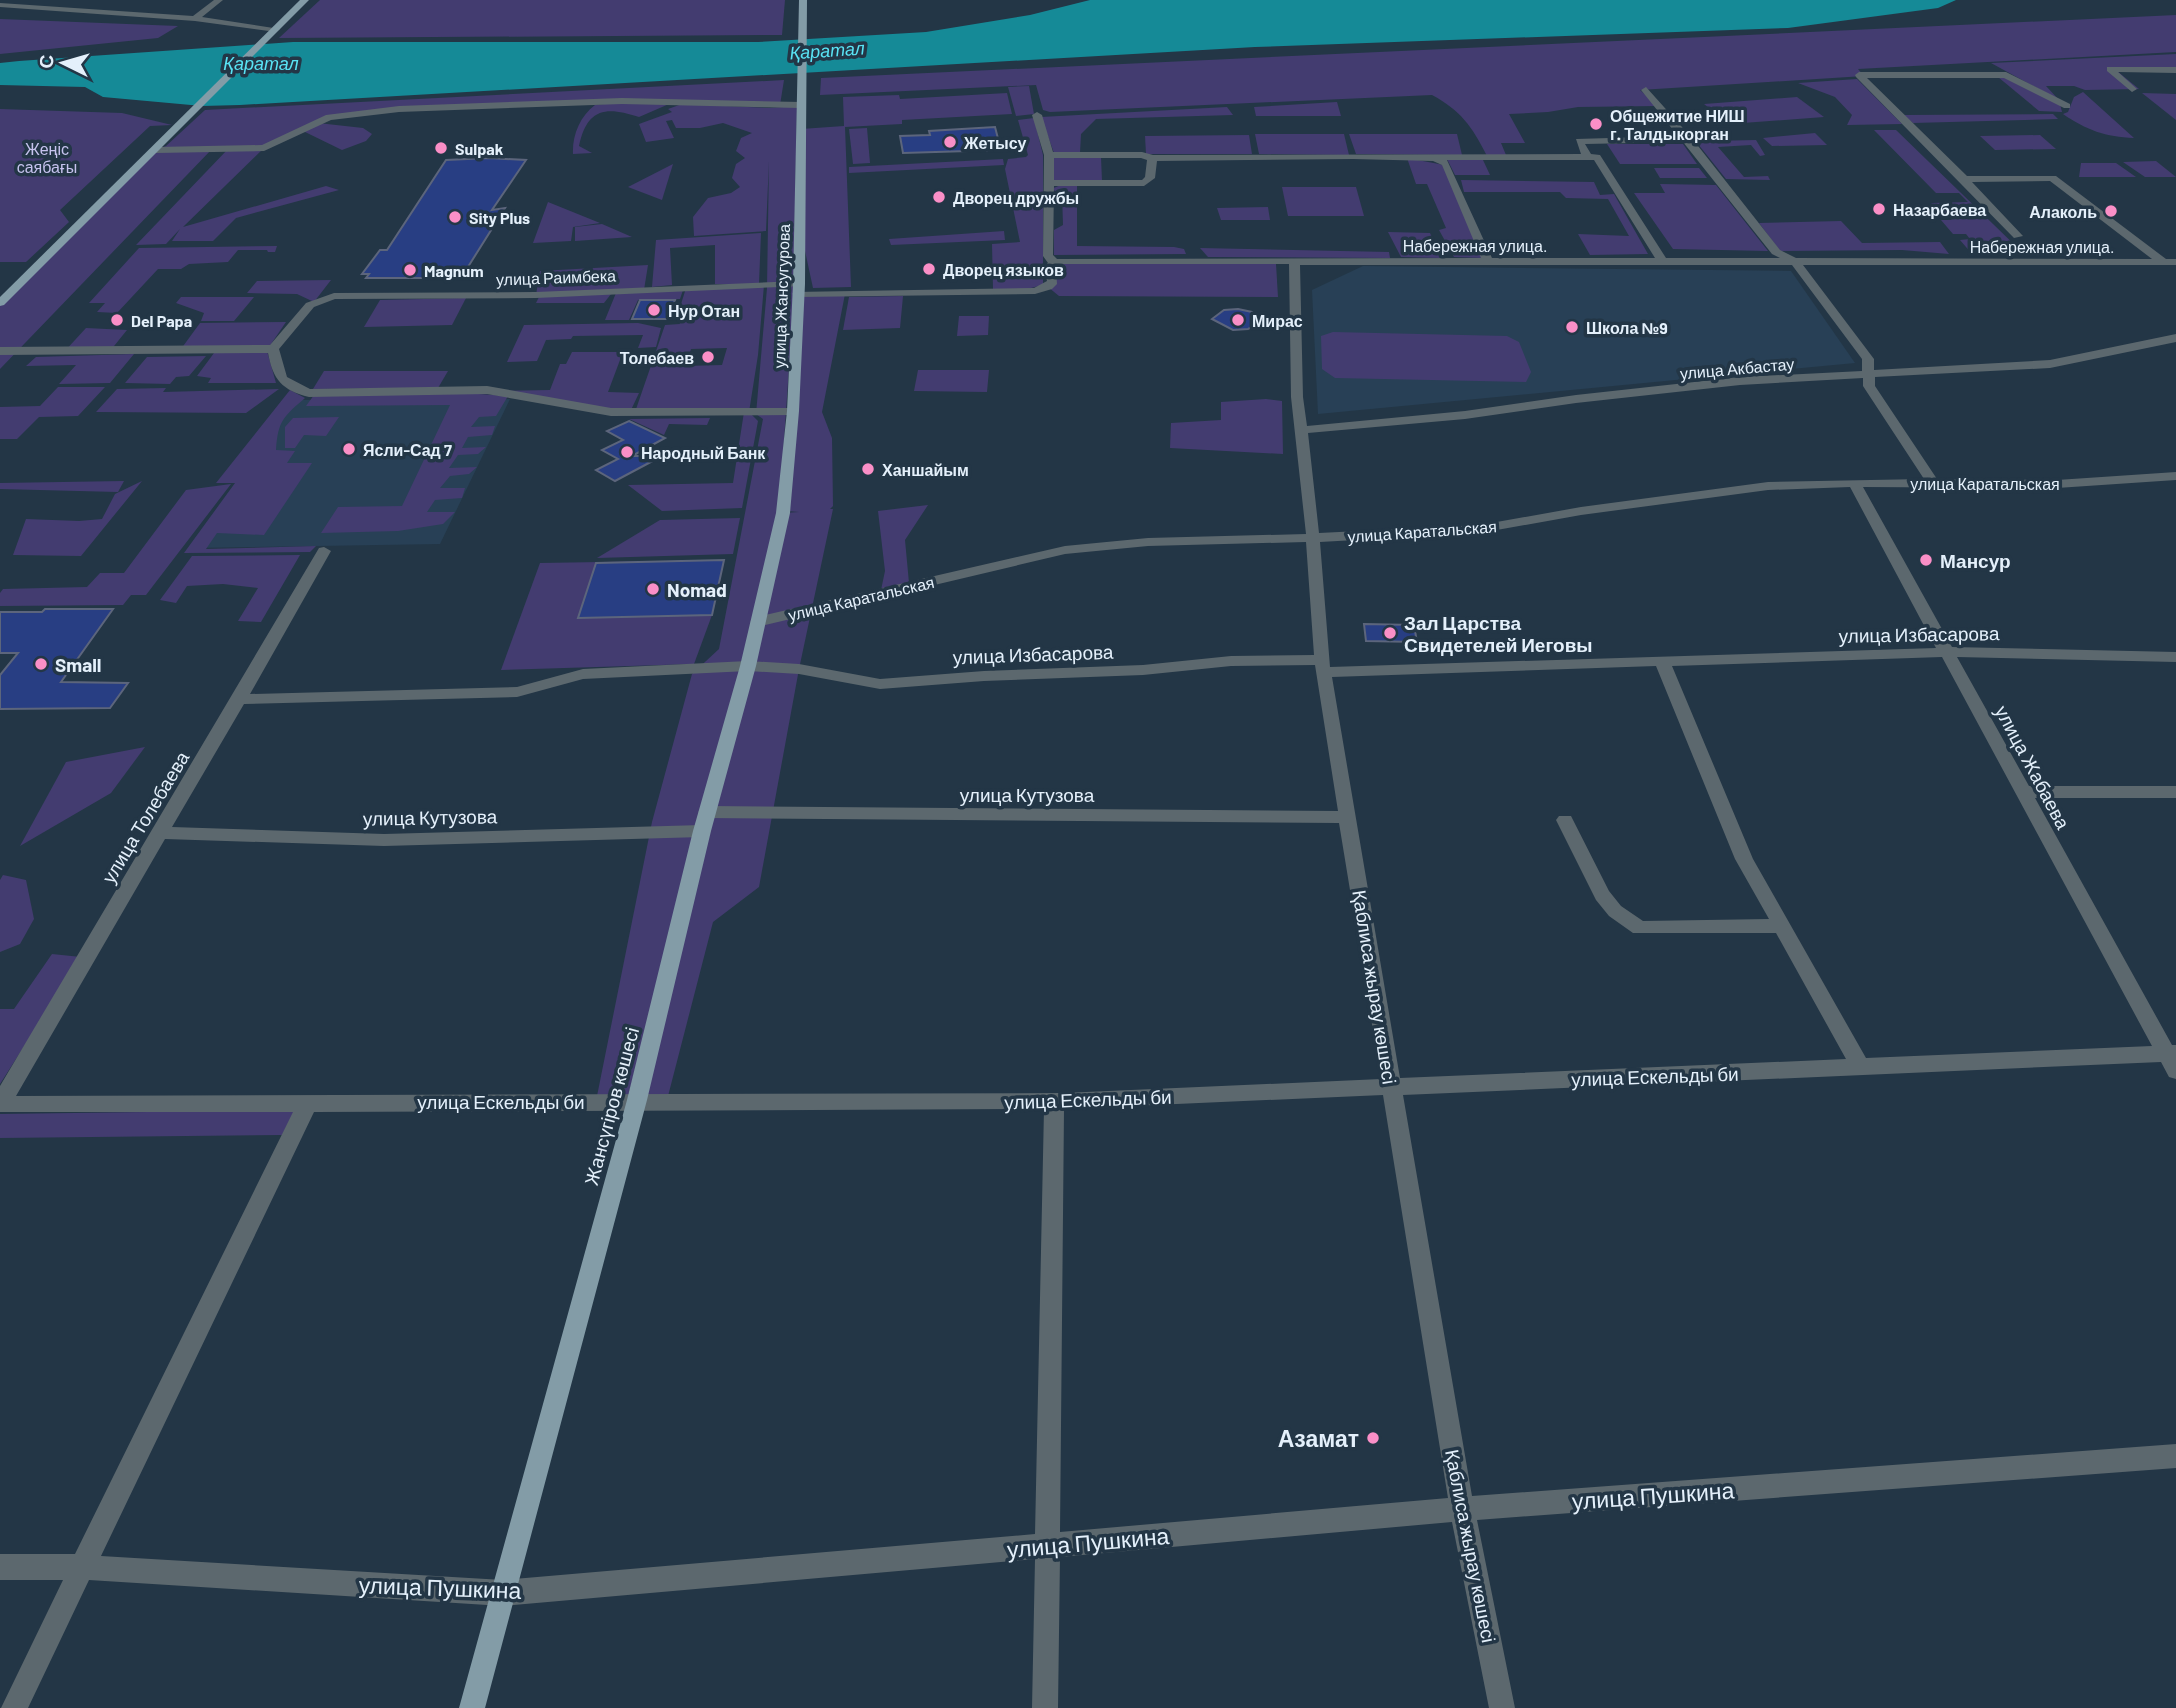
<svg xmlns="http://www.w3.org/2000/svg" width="2176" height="1708" font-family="Barlow,sans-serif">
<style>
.built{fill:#284056}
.green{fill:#433c70;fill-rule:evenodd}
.water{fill:#158a97}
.building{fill:#283e83;stroke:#5c657c;stroke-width:2}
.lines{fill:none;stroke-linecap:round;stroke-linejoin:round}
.minor{fill:#5c686e;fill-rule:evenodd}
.major{fill:#839ca7;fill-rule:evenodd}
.poi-dot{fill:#fa8fc7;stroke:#233646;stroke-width:2.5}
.labels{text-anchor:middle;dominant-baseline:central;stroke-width:7;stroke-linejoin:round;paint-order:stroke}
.far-poi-label{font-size:16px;font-weight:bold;fill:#e4f0fb;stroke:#233646;text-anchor:start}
.far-park-label{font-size:16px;fill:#c6c3ee;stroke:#233646}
.far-street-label{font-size:16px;fill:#e4f0fb;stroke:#233646}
.far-water-label{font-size:18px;font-style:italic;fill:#59e3f4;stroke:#233646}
.poi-label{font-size:19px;font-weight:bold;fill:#e4f0fb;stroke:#233646;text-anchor:start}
.street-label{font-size:19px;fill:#e4f0fb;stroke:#233646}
.near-poi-label{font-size:23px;font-weight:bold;fill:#e4f0fb;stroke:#233646;text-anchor:end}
.near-street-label{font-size:23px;fill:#e4f0fb;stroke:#233646}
</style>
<rect width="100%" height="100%" fill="#233646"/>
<!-- built -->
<g class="built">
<polygon points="1363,266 1791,271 1855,363 1318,414 1312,290"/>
<polygon points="510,399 440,544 192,548 291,400"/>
</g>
<!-- green -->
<g class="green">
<polygon points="320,0 785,0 782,35 279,38"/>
<path d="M2176,15V52L1858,69L1864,76L1640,90L1658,106L1578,107L1548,112L1509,114L1525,143H1501L1506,155L1487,156C1472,126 1460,110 1432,95L1050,112L1043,110L1036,85L820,95L821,78Z"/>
<polygon points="0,19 178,26 158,38 0,54"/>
<polygon points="2176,54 2176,70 2117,71 2139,89 2085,90 2074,86 2046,86 2059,100 1991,63"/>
<polygon points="1998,77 2009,77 2060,104 2062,112 2039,111"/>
<polygon points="1857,79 1902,124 1847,125 1852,115 1835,97 1798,83"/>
<path d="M784,80L780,105L669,104L639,117C606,106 587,108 579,146L592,153L573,154C572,136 580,116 595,105L614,103L437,108L332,116L264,148L183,227L326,186L339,190L236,218L213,241H172L180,229L166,244L136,245L228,149H212L0,369V303L156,150L166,146L205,110Z"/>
<polygon points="1029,86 1034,114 1016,116 1008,87"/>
<path d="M2083,92L2134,138C2106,137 2086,130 2063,114L2068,112L2074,97Z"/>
<polygon points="1007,93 1012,114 902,120 902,124 845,127 851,287 813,288 799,223 801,129 844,126 843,97 899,95 900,99"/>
<polygon points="2142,93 2176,94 2176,120"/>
<polygon points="1797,97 1824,117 1729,124 1704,104"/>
<polygon points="1337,102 1341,116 1256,116 1254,107"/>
<polygon points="682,104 770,108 797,106 793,310 779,513 737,691 628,1096 596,1101 652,822 692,674 719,649 763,419 756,414 767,288 769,161 766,231 694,236 693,217 708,198 731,193 740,187 732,178 736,164 745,158 736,151 741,138 752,133 723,123 700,128 676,128 672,120 666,121 674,138 646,142 639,124 672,112 668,109"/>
<polygon points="1227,107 1233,115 1096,119 1081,134 1080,153 1054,153 1041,117"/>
<polygon points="0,109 122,113 172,125 150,126 60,210 69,222 26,262 0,262"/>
<polygon points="2053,114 2058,119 1913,123 1903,115"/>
<polygon points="1034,118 1043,155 1043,285 1027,289 993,289 992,244 1020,242 1005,169 1008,159 1026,157 1028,155 1018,120"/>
<polygon points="318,123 363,128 372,134 366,141 342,150 303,131"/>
<polygon points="867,128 870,163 853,164 849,129"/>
<polygon points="1874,130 1896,130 2025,255 1972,254 1960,240 1970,239 1966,234 1953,234 1941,220 1952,220 1948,216 1943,215 1931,203 1968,202 1959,193 1936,193"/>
<polygon points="1815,133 1827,145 1772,146 1763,138"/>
<polygon points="1255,134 1344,134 1349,155 1259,154"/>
<polygon points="1349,134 1457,134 1462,155 1356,154"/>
<polygon points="1249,135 1252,154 1146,154 1145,136"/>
<polygon points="2040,135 2056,149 1995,150 1980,136"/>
<polygon points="1756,140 1765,155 1760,156 1751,145 1718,147 1744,177 1768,176 1770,180 1726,179 1698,144 1711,141"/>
<polygon points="1607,144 1683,144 1697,164 1620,164"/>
<polygon points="1053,157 1101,157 1102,181 1053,181"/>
<polygon points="1407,158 1444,165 1483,258 1454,257 1439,230 1446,228 1427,184 1416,184"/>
<polygon points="1003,159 1004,165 849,173 849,167"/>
<polygon points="1447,159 1483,160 1490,175 1455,175"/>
<polygon points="2156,161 2176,177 2145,177 2123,162"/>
<polygon points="2081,163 2116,163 2136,177 2079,177"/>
<polygon points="673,164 662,200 628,187"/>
<polygon points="1654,168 1699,168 1707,178 1660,178"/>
<polygon points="1461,180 1594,182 1600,195 1614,194 1648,254 1590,255 1578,234 1629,236 1608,199 1566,198 1560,192 1464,192"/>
<polygon points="1660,184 1716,185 1768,251 1673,249 1634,193 1665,193"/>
<polygon points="1061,185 1077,186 1077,246 1174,247 1184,249 1186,254 1054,255 1054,230 1063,225 1062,194 1051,189"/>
<polygon points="1282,187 1356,187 1364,216 1288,216"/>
<polygon points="548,202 600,223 573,227 571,241 533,243"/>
<polygon points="1268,207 1270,220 1221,220 1217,208"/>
<polygon points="1841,221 1862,243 1940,242 1949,254 1902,250 1780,251 1759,223"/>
<polygon points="602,224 632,237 575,241 575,227"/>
<polygon points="1004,231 1005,240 891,245 889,239"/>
<polygon points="1388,232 1430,233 1441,258 1401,257"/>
<polygon points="761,233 759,284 715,284 715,245 670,248 672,285 652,287 656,240"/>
<polygon points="277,246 275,252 268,252 267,250 238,250 228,262 189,264 181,269 158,269 117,313 97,312 105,303 89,303 139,248"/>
<polygon points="1200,248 1389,252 1390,258 1208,257"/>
<polygon points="1132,260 1276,264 1278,297 1059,296 1048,287 1054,262"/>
<polygon points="648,265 644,290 536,295 540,271"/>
<polygon points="331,280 314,302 297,294 247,293 257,281"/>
<path d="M764,285L758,355L749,412L758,421L742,508L662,511L628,485L733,483L744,412H635L665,325L680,324L677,317L686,288ZM727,348L722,365L686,366L691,349Z"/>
<polygon points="683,290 680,299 638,300 629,320 605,320 616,293"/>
<polygon points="611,294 604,303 536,303 539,297"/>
<polygon points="798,294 845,294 822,412 832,438 833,506 830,509 833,509 799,669 759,887 713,922 667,1100 637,1100 783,513 799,512 787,511"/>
<polygon points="903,296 900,328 843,330 849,297"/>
<polygon points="181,297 254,297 234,321 201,321 204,313 176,303"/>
<polygon points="466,298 452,325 364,327 380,300"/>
<polygon points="959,316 989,316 988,335 957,336"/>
<polygon points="286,322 269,347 181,349 200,323"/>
<polygon points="638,323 661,328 656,347 638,348 643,335 573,336 571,339 546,340 537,361 507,362 524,325"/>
<polygon points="86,328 127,330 110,351 64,352"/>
<polygon points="1333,332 1507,336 1519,342 1531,372 1526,382 1335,378 1322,369 1321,336"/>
<polygon points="267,351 276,383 208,383 211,378 197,376 214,353"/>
<polygon points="572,352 623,352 608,392 639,393 631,410 601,408 501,391 550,390 560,364 566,364"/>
<polygon points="134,354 110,383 59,384 76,365 26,366 36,357"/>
<polygon points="206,356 189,376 176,377 170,384 125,383 147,357"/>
<polygon points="918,370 989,370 987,392 914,391"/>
<polygon points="324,371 448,371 438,388 313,389"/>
<polygon points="58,387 105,387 78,416 39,417 17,439 0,439 0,407 40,406"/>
<polygon points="166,388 163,392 279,389 246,413 96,412 117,389"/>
<path d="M290,390L305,398C283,417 278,421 276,450L295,451L287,463H312L264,535L217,533L206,549L316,546L310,552L184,553L235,483H216Z"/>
<polygon points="465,393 508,396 496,416 479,417 471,427 495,426 492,435 468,437 462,448 486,447 478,454 458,455 449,468 477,467 469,474 450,476 440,488 465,488 462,498 435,500 427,512 455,512 443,524 398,531 321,533 338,507 402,506 450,405 306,406 314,395"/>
<polygon points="1266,399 1282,401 1283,454 1170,448 1171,423 1221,420 1221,402"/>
<polygon points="339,417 326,436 304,435 295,448 285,448 285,427 293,418"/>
<polygon points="710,418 707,425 669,424 664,435 629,419"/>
<polygon points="124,481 118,492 0,489 0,483"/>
<polygon points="142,481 81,556 13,555 26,519 79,521 102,519 115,494"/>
<polygon points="231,484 146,595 131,595 123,605 0,606 0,593 3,589 87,587 100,573 124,573 186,490"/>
<polygon points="928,505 905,540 909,583 881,590 885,571 878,511"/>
<polygon points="740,518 733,554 597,558 660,520"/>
<polygon points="300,555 261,622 238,621 258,588 223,584 187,586 176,603 160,600 192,556"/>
<polygon points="724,560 712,615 694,664 501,670 540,563"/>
<polygon points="145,747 111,793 20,846 66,762"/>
<polygon points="3,875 26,880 34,919 20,944 0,952 0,880"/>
<polygon points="52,954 81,957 0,1084 0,1009 14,1009"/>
<polygon points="295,1110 282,1135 0,1138 0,1114"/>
</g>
<!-- water -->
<polygon class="water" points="1090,0 1956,0 1938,8 1788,28 1255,47 240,105 202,106 103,97 85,87 0,85 0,63 19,61 293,42 758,42 926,32 1030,15"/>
<!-- building -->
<g class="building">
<polygon points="995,127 1001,150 903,153 900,136 930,135 929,131"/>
<polygon points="489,158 526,160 492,210 505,208 461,278 366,278 369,274 362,274 380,250 387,250 446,160"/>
<polygon points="640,300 675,300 668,319 632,319"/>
<polygon points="1238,309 1252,312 1262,322 1248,329 1233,330 1212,319 1224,310"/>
<polygon points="629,421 665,438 632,456 662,456 615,481 596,470 618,459 602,450 623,440 607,431"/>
<polygon points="724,560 712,615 578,618 596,563"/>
<polygon points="45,609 113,609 61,682 128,683 110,708 0,709 0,675 18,653 0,653 0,612 42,612"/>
<polygon points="1364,624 1414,625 1417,642 1366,641"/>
</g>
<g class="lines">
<!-- minor -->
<g class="minor">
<polygon points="214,0 223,0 202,17 280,29 276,32 195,21 0,7 0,3 193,16"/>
<polygon points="2107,67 2176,67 2176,73 2118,72 2137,89 2132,92 2107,71"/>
<path d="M1859,72H2006L2070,104V108H2064L2004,78H1867L1967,176H2056L2166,259H2176V265H1803L1874,359V370L2050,360L2176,334V342L2050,368L1875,377V386L1937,479L2057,480L2176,472V480L2057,488L1863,487L1952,647L2176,652V662L1957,657L2029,786H2176V798H2035L2172,1045H2176V1079L2169,1077L2161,1062L1403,1095L1472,1496L2176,1444V1468L1477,1520L1515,1708H1489L1452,1522L1060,1557L1058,1708H1032L1035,1559L503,1606L89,1580L28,1708H1L63,1580H0V1554H75L293,1112H0V1086L319,548L324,547L331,551L250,694L517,687L583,669L748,661L799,664L880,679L984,671L1143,665L1231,656L1314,655L1306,542L1148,546L1065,554L757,627L750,622L757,617L1065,546L1148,538L1306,534L1291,397L1289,264H1064L1056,268L1057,284L1052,289L1035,294L798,297L792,294L794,292L1034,288L1047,281L1044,266L1048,263L1043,256L1044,155L1032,115L1037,112L1042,115L1053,152H1142L1153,155L1581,154L1576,139L1678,136L1641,90L1646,87L1691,137L1780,250L1796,258L2152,259L2050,181L1972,182L2023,236L2014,238L1856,77L1855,75ZM1683,142L1772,254L1780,258H1666L1600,155L1591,154L1585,144ZM1054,158H1141L1147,160L1145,177L1142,180H1054ZM1353,159L1433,161L1442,165L1481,258L1057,259L1053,255L1054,186H1144L1155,178L1157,161ZM1447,160H1594L1655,258H1492ZM1300,265H1792L1862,359V371L1740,377L1576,395L1465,411L1307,426L1303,397ZM1863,378V386L1924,479L1768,482L1581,507L1480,525L1319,533L1308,433L1465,419L1576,403L1740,385ZM1850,487L1936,648L1330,667L1320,542L1480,533L1581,515L1768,490ZM1942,657L2152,1046L1866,1058L1753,859L1672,666ZM1315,665L1338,811L707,806L698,812L707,818L1339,823L1381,1079L1063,1093L16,1096L165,839L384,846L702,837L711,831L702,825L384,834L172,827L244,704L517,697L583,679L748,671L799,674L880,689L984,681L1143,675L1231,666ZM1656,666L1735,859L1769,919L1643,921L1621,906L1609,891L1571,816H1559L1556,820L1596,900L1609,916L1633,933H1776L1846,1059L1400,1078L1332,677ZM1383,1095L1448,1498L1060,1532L1064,1109ZM1044,1109L1035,1534L503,1580L101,1556L314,1112Z"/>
<polygon points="622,98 801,102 806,105 801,108 622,104 399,112 331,120 264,151 156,153 151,150 156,147 262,145 326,115 399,106"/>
<path d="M799,281L803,282V286L536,298L335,299L314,307L279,349L287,377L310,389L487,386L611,408H797L799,411L793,415L611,416L487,394L309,397C282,390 273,380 268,353L0,355V347L270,345L306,303L334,293L536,292Z"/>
</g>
<!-- major -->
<g class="major">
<polygon points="300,0 309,0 4,305 0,306 0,297"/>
<polygon points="799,0 807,0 805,284 799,411 790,513 756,666 711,831 647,1100 485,1708 459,1708 627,1100 693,831 740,666 776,513 787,411 793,284"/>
</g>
</g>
<!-- markers -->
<g class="poi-dot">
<circle cx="1596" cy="124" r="7"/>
<circle cx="950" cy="142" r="7"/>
<circle cx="441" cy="148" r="7"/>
<circle cx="939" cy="197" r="7"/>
<circle cx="1879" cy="209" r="7"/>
<circle cx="2111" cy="211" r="7"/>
<circle cx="455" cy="217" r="7"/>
<circle cx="929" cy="269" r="7"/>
<circle cx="410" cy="270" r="7"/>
<circle cx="654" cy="310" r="7"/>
<circle cx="117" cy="320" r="7"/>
<circle cx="1238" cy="320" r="7"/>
<circle cx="1572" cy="327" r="7"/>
<circle cx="708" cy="357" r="7"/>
<circle cx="349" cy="449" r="7"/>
<circle cx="627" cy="452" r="7"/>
<circle cx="868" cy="469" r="7"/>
<circle cx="1926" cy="560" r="7"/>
<circle cx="653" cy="589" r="7"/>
<circle cx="1390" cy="633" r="7"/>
<circle cx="41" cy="664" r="7"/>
<circle cx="1373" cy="1438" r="7"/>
</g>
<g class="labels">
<!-- far-poi labels -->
<g class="far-poi-label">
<text x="1610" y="115">Общежитие НИШ<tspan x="1610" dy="18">г. Талдыкорган</tspan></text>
<text x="964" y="142">Жетысу</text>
<text x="455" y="148">Sulpak</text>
<text x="953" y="197">Дворец дружбы</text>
<text x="1893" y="209">Назарбаева</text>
<text x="2097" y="211" text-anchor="end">Алаколь</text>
<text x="469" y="217">Sity Plus</text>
<text x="943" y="269">Дворец языков</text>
<text x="424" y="270">Magnum</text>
<text x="668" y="310">Нур Отан</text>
<text x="131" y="320">Del Papa</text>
<text x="1252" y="320">Мирас</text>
<text x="1586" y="327">Школа №9</text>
<text x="694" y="357" text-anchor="end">Толебаев</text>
<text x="363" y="449">Ясли-Сад 7</text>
<text x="641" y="452">Народный Банк</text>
<text x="882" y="469">Ханшайым</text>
</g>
<!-- far-park labels -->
<g class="far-park-label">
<text x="47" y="148">Жеңіс<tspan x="47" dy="18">саябағы</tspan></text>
</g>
<!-- far-street labels -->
<g class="far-street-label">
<text x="1475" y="245">Набережная улица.</text>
<text x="2042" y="246">Набережная улица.</text>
<text transform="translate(556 277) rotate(-2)">улица Раимбека</text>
<text transform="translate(781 296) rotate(-88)">улица Жансугурова</text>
<text transform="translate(1737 368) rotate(-5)">улица Акбастау</text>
<text x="1985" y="483">улица Каратальская</text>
<text transform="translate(1422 531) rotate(-4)">улица Каратальская</text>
<text transform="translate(861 598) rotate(-13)">улица Каратальская</text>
</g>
<!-- far-water labels -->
<g class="far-water-label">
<text transform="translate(827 50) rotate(-4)">Қаратал</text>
<text x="261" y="63">Қаратал</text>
</g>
<!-- poi labels -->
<g class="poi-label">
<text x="1940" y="560">Мансур</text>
<text x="667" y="589">Nomad</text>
<text x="1404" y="622">Зал Царства<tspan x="1404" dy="22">Свидетелей Иеговы</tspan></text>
<text x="55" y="664">Small</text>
</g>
<!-- street labels -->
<g class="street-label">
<text transform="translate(1919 634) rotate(-1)">улица Избасарова</text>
<text transform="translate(1033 654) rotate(-2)">улица Избасарова</text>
<text transform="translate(2033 767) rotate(62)">улица Жабаева</text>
<text x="1027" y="794">улица Кутузова</text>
<text transform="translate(145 817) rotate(-59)">улица Толебаева</text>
<text transform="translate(430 817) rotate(-1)">улица Кутузова</text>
<text transform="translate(1375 987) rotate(81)">Қаблиса жырау көшесі</text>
<text transform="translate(1655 1076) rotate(-2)">улица Ескельды би</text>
<text transform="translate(1088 1099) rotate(-2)">улица Ескельды би</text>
<text x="501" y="1101">улица Ескельды би</text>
<text transform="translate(611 1106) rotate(-75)">Жансүгіров көшесі</text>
<text transform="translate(1471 1546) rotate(79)">Қаблиса жырау көшесі</text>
</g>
<!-- near-poi labels -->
<g class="near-poi-label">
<text x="1359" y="1438">Азамат</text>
</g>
<!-- near-street labels -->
<g class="near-street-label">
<text transform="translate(1653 1495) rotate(-4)">улица Пушкина</text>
<text transform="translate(1088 1542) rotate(-5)">улица Пушкина</text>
<text transform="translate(440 1587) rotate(2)">улица Пушкина</text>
</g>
</g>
<!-- north arrow -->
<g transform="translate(63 63) rotate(275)" stroke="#233646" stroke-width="5" paint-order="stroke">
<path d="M0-5L12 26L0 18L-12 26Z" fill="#e4f0fb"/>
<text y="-10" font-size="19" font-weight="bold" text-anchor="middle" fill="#e4f0fb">С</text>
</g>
</svg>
